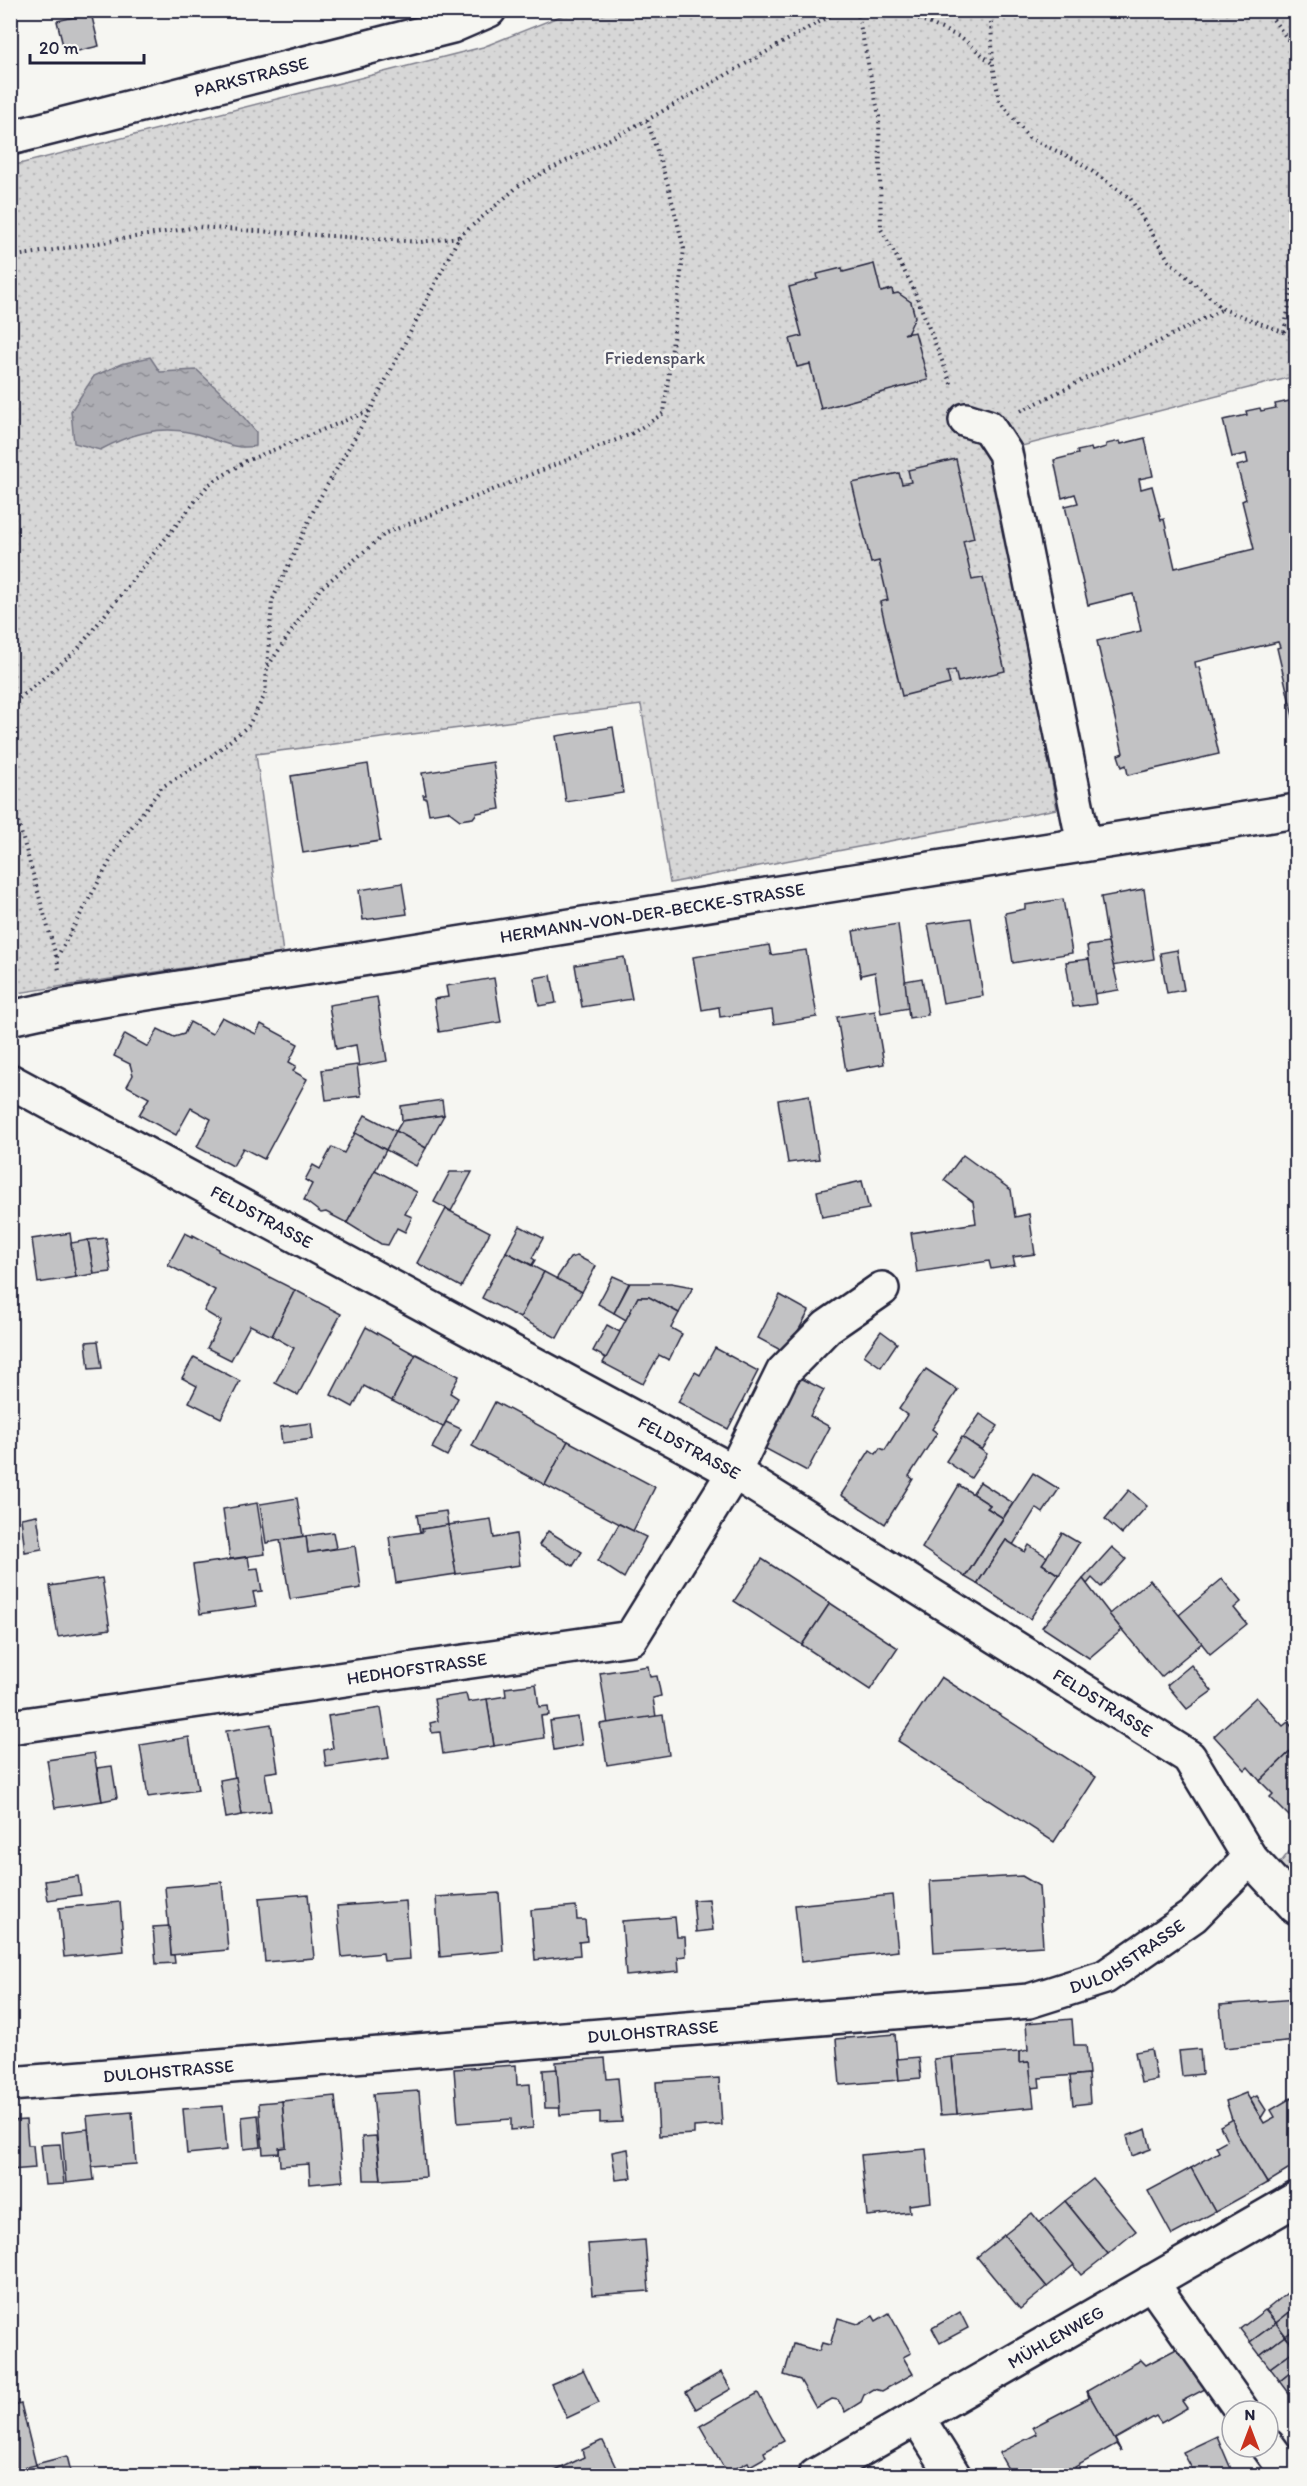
<svg xmlns="http://www.w3.org/2000/svg" width="1307" height="2486" font-family="Itim,sans-serif">
<style>
.park{fill:url(#park-dots);stroke:#7c7c89;stroke-width:1.5}
.water{fill:url(#water-ripples);stroke:#757583;stroke-width:1.5}
.building{fill:#c2c2c4;stroke:#22223b;stroke-width:1.5}
.lines{fill:none;stroke-linecap:round;stroke-linejoin:round}
.minor-casing{stroke:#22223b;stroke-width:38}
.path{stroke:#22223b;stroke-width:4;stroke-dasharray:1.5 4.5;stroke-linecap:butt}
.minor{stroke:#f6f6f2;stroke-width:33}
.labels{text-anchor:middle;dominant-baseline:central;stroke-width:5;stroke-linejoin:round;paint-order:stroke}
.street-label{font-size:18px;fill:#22223b;stroke:#f6f6f2}
.park-label{font-size:18px;fill:#4f4f62;stroke:#f6f6f2}
</style>
<defs>
<pattern id="park-dots" width="8" height="8" patternUnits="userSpaceOnUse" patternTransform="scale(1.5)"><rect width="8" height="8" fill="#d7d7d7"/><path d="M2 2h.1M6 6h.1" fill="none" stroke="#b8b8b9" stroke-width="1.8" stroke-linecap="round"/></pattern>
<pattern id="water-ripples" width="26" height="14" patternUnits="userSpaceOnUse" patternTransform="scale(1.5)"><rect width="26" height="14" fill="#adadb3"/><path d="M2 4q2-2 4 0t4 0M15 11q2-2 4 0t4 0" fill="none" stroke="#8c8c93"/></pattern>
</defs>
<rect width="100%" height="100%" fill="#f6f6f2"/>
<filter id="ink" filterUnits="userSpaceOnUse"><feTurbulence type="fractalNoise" baseFrequency=".0167" numOctaves="2"/><feDisplacementMap in="SourceGraphic" scale="12" xChannelSelector="R" yChannelSelector="G"/><feConvolveMatrix kernelMatrix="1 2 1 2 8 2 1 2 1" color-interpolation-filters="sRGB"/></filter>
<g filter="url(#ink)">
<!-- park -->
<g class="park">
<polygon points="573,11 1296,11 1296,376 994,453 1057,809 670,883 641,705 256,754 283,953 11,994 11,166 483,47"/>
<polygon points="1292,1848 1296,1849 1296,1888 1277,1867"/>
</g>
<!-- water -->
<path class="water" d="M150,357L160,372L197,370L231,402L256,432V446C233,451 215,438 193,433C160,425 130,434 100,450L74,443L71,411L94,376L121,364Z"/>
<!-- building -->
<g class="building">
<polygon points="91,13 99,46 65,54 57,21"/>
<polygon points="874,264 881,292 892,289 893,294 898,293 911,302 915,317 908,332 904,334 915,332 928,380 821,409 810,364 797,367 790,339 802,336 789,287 818,279 817,274 842,268 843,272"/>
<polygon points="1290,401 1290,404 1296,403 1296,729 1277,648 1280,647 1278,642 1195,662 1196,668 1199,667 1219,754 1128,775 1126,765 1122,767 1118,755 1123,753 1097,641 1141,631 1133,594 1088,605 1065,506 1078,503 1075,494 1062,498 1054,460 1078,454 1077,451 1091,448 1092,451 1106,447 1106,444 1120,441 1121,444 1145,438 1153,476 1139,479 1141,489 1152,486 1161,520 1164,519 1175,568 1254,549 1242,501 1246,499 1237,466 1248,463 1246,454 1232,457 1223,420 1247,415 1246,411 1260,408 1261,411 1276,408 1275,404"/>
<polygon points="956,459 974,538 963,541 972,580 983,578 1005,671 958,682 955,670 947,672 950,684 902,696 880,602 888,600 879,561 871,563 852,483 899,473 902,484 911,482 908,470"/>
<polygon points="613,727 623,793 566,802 556,736"/>
<polygon points="493,762 500,809 477,813 473,818 460,820 448,811 429,814 426,798 424,798 423,795 426,795 422,773"/>
<polygon points="368,764 380,841 303,853 291,776"/>
<polygon points="402,883 407,914 363,920 359,890"/>
<polygon points="1144,889 1154,959 1112,966 1101,897"/>
<polygon points="1063,899 1072,953 1013,963 1005,913 1025,909 1025,905"/>
<polygon points="971,918 983,996 943,1003 928,924"/>
<polygon points="898,924 909,1008 881,1013 875,972 862,975 861,978 853,931"/>
<polygon points="1108,943 1119,990 1094,994 1087,946"/>
<polygon points="769,945 771,955 806,950 817,1017 774,1024 772,1010 720,1017 719,1007 702,1010 693,957"/>
<polygon points="1177,950 1184,990 1167,993 1160,953"/>
<polygon points="624,957 632,999 582,1007 575,965"/>
<polygon points="1089,959 1096,1004 1073,1007 1066,962"/>
<polygon points="551,975 556,1003 539,1006 534,978"/>
<polygon points="494,978 501,1022 439,1032 434,999 448,997 446,986"/>
<polygon points="922,978 928,1015 909,1018 905,981"/>
<polygon points="377,997 387,1061 359,1066 356,1045 336,1049 329,1005"/>
<polygon points="875,1011 884,1064 846,1071 837,1017"/>
<polygon points="222,1017 256,1034 261,1024 298,1044 289,1062 296,1066 293,1071 307,1079 264,1159 243,1148 233,1166 197,1147 211,1119 191,1108 176,1135 139,1115 149,1098 127,1086 133,1075 130,1064 114,1056 125,1034 148,1047 158,1029 174,1037 184,1034 190,1022 212,1034"/>
<polygon points="357,1065 361,1096 326,1100 322,1070"/>
<polygon points="809,1095 819,1159 788,1163 778,1100"/>
<polygon points="442,1100 444,1115 402,1121 401,1106"/>
<polygon points="365,1115 396,1131 386,1150 355,1133"/>
<polygon points="444,1115 426,1148 396,1131 402,1121"/>
<polygon points="396,1131 426,1148 416,1166 386,1150"/>
<polygon points="355,1133 386,1150 347,1223 326,1212 321,1213 304,1200 312,1184 305,1180 313,1165 320,1169 332,1147 344,1153"/>
<polygon points="963,1155 1011,1190 1015,1217 1029,1214 1035,1254 1013,1257 1015,1265 991,1269 989,1261 917,1272 911,1233 976,1223 973,1202 944,1180"/>
<polygon points="375,1170 417,1192 405,1214 412,1217 405,1232 397,1228 388,1245 381,1244 347,1223"/>
<polygon points="450,1172 472,1172 451,1211 434,1202"/>
<polygon points="862,1181 869,1209 822,1217 817,1191"/>
<polygon points="446,1209 490,1232 461,1287 417,1263"/>
<polygon points="520,1226 543,1238 532,1258 535,1260 532,1265 506,1252"/>
<polygon points="70,1233 76,1277 38,1283 32,1239"/>
<polygon points="185,1233 193,1237 193,1235 219,1249 218,1251 295,1290 272,1336 250,1325 231,1360 207,1348 221,1321 204,1311 215,1290 168,1265"/>
<polygon points="106,1238 111,1272 94,1274 88,1240"/>
<polygon points="88,1240 94,1274 76,1277 71,1243"/>
<polygon points="506,1252 544,1272 520,1318 482,1298"/>
<polygon points="577,1256 596,1266 582,1292 556,1279 570,1258"/>
<polygon points="544,1272 582,1292 557,1338 520,1318"/>
<polygon points="613,1276 629,1283 614,1313 598,1304"/>
<polygon points="630,1283 671,1283 693,1287 679,1313 649,1297 638,1297 626,1320 614,1313"/>
<polygon points="295,1290 341,1314 298,1395 275,1383 294,1348 272,1336"/>
<polygon points="780,1295 809,1311 786,1353 758,1338"/>
<polygon points="638,1297 649,1297 679,1313 671,1328 682,1334 669,1360 659,1355 643,1384 603,1363"/>
<polygon points="607,1325 620,1332 606,1358 593,1351"/>
<polygon points="366,1327 416,1355 392,1401 364,1386 353,1407 331,1395"/>
<polygon points="881,1331 897,1343 881,1367 864,1355"/>
<polygon points="98,1341 102,1368 89,1369 86,1342"/>
<polygon points="715,1348 758,1371 728,1429 678,1402 695,1372 700,1375"/>
<polygon points="416,1354 459,1376 450,1393 458,1398 443,1427 392,1401"/>
<polygon points="194,1357 240,1381 221,1418 189,1402 197,1386 182,1378"/>
<polygon points="926,1369 958,1390 932,1429 937,1433 909,1476 913,1479 885,1524 841,1495 870,1450 876,1454 880,1448 885,1450 907,1415 899,1409"/>
<polygon points="793,1374 824,1390 810,1416 830,1427 807,1471 755,1443"/>
<polygon points="495,1402 568,1441 545,1485 472,1446"/>
<polygon points="980,1414 998,1426 982,1450 963,1438"/>
<polygon points="446,1422 461,1429 447,1456 432,1448"/>
<polygon points="311,1423 313,1439 282,1443 280,1427"/>
<polygon points="962,1437 987,1454 971,1478 946,1461"/>
<polygon points="568,1441 655,1487 633,1531 545,1485"/>
<polygon points="1033,1473 1059,1489 1043,1513 1036,1508 1013,1545 1006,1540 977,1584 965,1577"/>
<polygon points="980,1482 1013,1503 1003,1518 987,1508 990,1505 972,1494"/>
<polygon points="959,1485 990,1505 987,1508 1003,1518 965,1577 922,1548"/>
<polygon points="1129,1490 1147,1506 1122,1534 1105,1519"/>
<polygon points="297,1498 303,1536 266,1543 260,1504"/>
<polygon points="257,1503 265,1554 230,1559 223,1509"/>
<polygon points="446,1511 448,1525 422,1529 423,1532 420,1533 417,1515"/>
<polygon points="37,1515 42,1549 25,1552 21,1518"/>
<polygon points="491,1519 494,1538 516,1534 520,1565 456,1574 448,1525"/>
<polygon points="619,1524 646,1537 624,1578 598,1561"/>
<polygon points="448,1525 456,1574 396,1583 389,1537 423,1532 422,1529"/>
<polygon points="548,1531 582,1552 573,1566 539,1545"/>
<polygon points="333,1532 336,1548 308,1553 306,1536"/>
<polygon points="1062,1533 1079,1543 1059,1575 1042,1564"/>
<polygon points="306,1536 308,1553 355,1546 361,1588 290,1599 280,1540"/>
<polygon points="1006,1540 1025,1552 1029,1545 1047,1557 1042,1564 1059,1575 1030,1619 977,1584"/>
<polygon points="1112,1547 1126,1559 1101,1587 1092,1578 1087,1584 1083,1579"/>
<polygon points="248,1557 250,1569 258,1568 262,1591 253,1592 256,1606 200,1614 193,1565"/>
<polygon points="762,1559 830,1603 802,1645 734,1601"/>
<polygon points="102,1578 110,1629 58,1637 50,1586"/>
<polygon points="1083,1579 1122,1630 1089,1658 1042,1627"/>
<polygon points="1222,1579 1241,1602 1234,1608 1247,1624 1210,1654 1179,1615"/>
<polygon points="1150,1580 1202,1643 1161,1677 1109,1614"/>
<polygon points="830,1603 898,1648 870,1690 802,1645"/>
<polygon points="1191,1665 1212,1691 1187,1709 1167,1685"/>
<polygon points="648,1666 650,1677 657,1676 661,1696 653,1698 656,1717 608,1725 600,1673"/>
<polygon points="941,1677 1096,1777 1054,1842 898,1741"/>
<polygon points="536,1684 539,1707 548,1706 549,1715 541,1716 544,1738 494,1746 487,1699 506,1696 505,1688"/>
<polygon points="466,1694 468,1702 487,1699 494,1746 443,1754 440,1732 432,1733 430,1723 438,1721 434,1699"/>
<polygon points="1256,1697 1283,1726 1288,1722 1296,1732 1296,1746 1260,1781 1248,1767 1245,1770 1214,1736"/>
<polygon points="381,1708 389,1758 326,1767 324,1750 333,1748 328,1716"/>
<polygon points="663,1715 669,1755 607,1765 600,1724"/>
<polygon points="578,1717 582,1745 554,1750 550,1721"/>
<polygon points="271,1724 278,1771 265,1773 271,1811 242,1815 226,1731"/>
<polygon points="189,1737 198,1790 148,1797 140,1745"/>
<polygon points="1296,1746 1296,1809 1289,1816 1270,1797 1273,1794 1260,1781"/>
<polygon points="94,1753 102,1801 55,1808 47,1760"/>
<polygon points="112,1766 117,1798 102,1801 97,1768"/>
<polygon points="236,1777 242,1815 226,1818 220,1780"/>
<polygon points="78,1876 81,1895 48,1900 45,1881"/>
<polygon points="1022,1876 1039,1886 1043,1946 934,1953 930,1881"/>
<polygon points="222,1882 228,1950 171,1955 165,1887"/>
<polygon points="499,1893 503,1951 440,1957 436,1897"/>
<polygon points="308,1894 314,1958 265,1962 259,1898"/>
<polygon points="892,1895 898,1951 801,1962 795,1905"/>
<polygon points="709,1899 713,1930 696,1932 693,1900"/>
<polygon points="406,1901 410,1959 384,1961 383,1953 342,1957 337,1906"/>
<polygon points="120,1902 124,1951 64,1957 59,1908"/>
<polygon points="576,1906 577,1920 585,1920 587,1941 579,1942 580,1955 535,1960 531,1910"/>
<polygon points="675,1917 677,1937 685,1937 686,1956 678,1957 679,1971 626,1976 622,1921"/>
<polygon points="169,1926 171,1955 174,1955 175,1963 156,1964 153,1927"/>
<polygon points="1296,1999 1296,2041 1224,2048 1220,2005"/>
<polygon points="1072,2019 1074,2045 1086,2045 1089,2074 1039,2078 1040,2087 1031,2088 1029,2062 1019,2063 1019,2052 1028,2050 1026,2023"/>
<polygon points="895,2034 899,2080 840,2085 836,2039"/>
<polygon points="1151,2049 1157,2080 1141,2083 1135,2052"/>
<polygon points="1200,2049 1202,2074 1182,2076 1179,2051"/>
<polygon points="1019,2052 1019,2063 1029,2062 1034,2107 957,2114 952,2057"/>
<polygon points="919,2057 921,2078 899,2080 897,2059"/>
<polygon points="952,2057 957,2114 940,2115 934,2059"/>
<polygon points="605,2058 607,2079 618,2078 622,2122 600,2123 600,2112 560,2115 556,2062"/>
<polygon points="516,2065 517,2085 530,2084 533,2128 511,2130 511,2119 458,2123 454,2069"/>
<polygon points="557,2069 560,2108 545,2108 543,2070"/>
<polygon points="1088,2074 1090,2103 1073,2105 1070,2076"/>
<polygon points="719,2078 722,2125 694,2127 694,2134 659,2136 656,2082"/>
<polygon points="419,2091 426,2177 381,2180 373,2094"/>
<polygon points="1246,2093 1264,2123 1275,2117 1271,2110 1291,2098 1295,2105 1296,2104 1296,2165 1267,2183 1236,2132 1226,2101"/>
<polygon points="335,2096 343,2181 310,2184 309,2164 280,2166 279,2148 286,2147 282,2101"/>
<polygon points="1257,2096 1266,2110 1261,2118 1250,2099"/>
<polygon points="282,2101 286,2147 279,2148 279,2153 263,2154 259,2103"/>
<polygon points="223,2106 227,2150 187,2154 183,2109"/>
<polygon points="132,2112 136,2164 92,2167 87,2116"/>
<polygon points="258,2115 261,2147 244,2149 242,2117"/>
<polygon points="1232,2119 1236,2132 1267,2183 1215,2212 1191,2168 1219,2152 1216,2146 1227,2140 1220,2126"/>
<polygon points="26,2120 28,2145 33,2145 35,2168 10,2170 10,2121"/>
<polygon points="88,2129 94,2180 66,2183 62,2132"/>
<polygon points="1146,2129 1151,2149 1132,2156 1127,2136"/>
<polygon points="376,2136 381,2180 364,2180 362,2137"/>
<polygon points="60,2144 64,2184 45,2185 41,2145"/>
<polygon points="628,2149 632,2178 616,2180 612,2152"/>
<polygon points="926,2149 931,2202 909,2205 910,2212 867,2216 861,2155"/>
<polygon points="1191,2168 1215,2212 1172,2235 1148,2191"/>
<polygon points="1093,2179 1136,2231 1108,2254 1065,2201"/>
<polygon points="1065,2201 1108,2254 1081,2275 1039,2223"/>
<polygon points="1032,2213 1074,2265 1047,2287 1004,2235"/>
<polygon points="1004,2235 1047,2287 1020,2309 977,2257"/>
<polygon points="645,2240 649,2291 592,2295 588,2244"/>
<polygon points="1292,2289 1296,2295 1296,2307 1276,2323 1266,2310"/>
<polygon points="1296,2307 1296,2328 1286,2336 1276,2323"/>
<polygon points="1265,2310 1276,2323 1250,2342 1240,2329"/>
<polygon points="960,2312 968,2328 940,2343 932,2328"/>
<polygon points="889,2313 911,2353 903,2357 913,2374 882,2391 874,2389 864,2395 861,2402 845,2412 838,2400 832,2399 816,2408 800,2380 784,2375 793,2344 819,2351 822,2343 830,2345 838,2318 858,2324 873,2316 876,2321"/>
<polygon points="1276,2323 1285,2336 1260,2355 1250,2342"/>
<polygon points="1296,2328 1296,2349 1286,2336"/>
<polygon points="1285,2336 1296,2349 1270,2368 1260,2355"/>
<polygon points="1182,2346 1207,2388 1182,2401 1187,2408 1161,2423 1156,2416 1115,2439 1121,2451 1087,2391 1141,2360 1146,2365"/>
<polygon points="1296,2349 1296,2368 1280,2381 1270,2368"/>
<polygon points="1296,2368 1296,2388 1289,2393 1280,2381"/>
<polygon points="583,2369 599,2403 567,2418 551,2384 582,2371"/>
<polygon points="721,2372 731,2389 696,2409 686,2392"/>
<polygon points="1087,2391 1121,2451 1116,2444 1075,2467 1078,2474 1012,2476 999,2453 1037,2434 1033,2427 1035,2426 1089,2398"/>
<polygon points="758,2393 784,2441 764,2452 766,2457 750,2466 748,2462 727,2473 700,2426"/>
<polygon points="21,2404 36,2465 10,2471 10,2407"/>
<polygon points="1217,2436 1234,2476 1196,2476 1183,2452"/>
<polygon points="601,2441 603,2441 620,2476 545,2476 584,2457 582,2450"/>
<polygon points="67,2456 72,2476 39,2476 36,2464"/>
</g>
<g class="lines">
<!-- minor casing -->
<g class="minor-casing">
<g id="minor">
<path id="s1" d="M10,138L452,26L489,10"/>
<polyline points="966,420 988,427 1005,453 1084,844"/>
<path id="s2" d="M10,1018L65,1006L1296,811"/>
<path id="s3" d="M10,1081L734,1472L1189,1757L1250,1858L1296,1907"/>
<path id="s4" d="M10,1727L631,1638L734,1472L783,1372L827,1327L882,1289"/>
<path id="s5" d="M10,2084L1029,2001L1105,1977L1193,1916L1250,1858"/>
<polyline points="1151,2282 1242,2411"/>
<polyline points="917,2417 954,2476"/>
<polyline points="1268,2446 1290,2476"/>
<path id="s6" d="M815,2476L1296,2199"/>
</g>
</g>
<!-- path -->
<g class="path">
<polyline points="857,10 879,116 881,229 912,285 952,386"/>
<polyline points="890,10 915,17 962,38 993,64"/>
<polyline points="992,10 991,21 993,64 999,100 1029,138 1076,160 1130,198 1169,261 1223,309 1296,337"/>
<polyline points="1266,10 1292,45 1296,57"/>
<polyline points="459,237 521,184 647,120 840,10"/>
<polyline points="10,257 197,227 421,242 459,237 370,411 318,501 272,601 265,695 248,726 209,758 162,787 121,841 57,957 59,970"/>
<polyline points="1284,332 1296,266"/>
<polyline points="1021,411 1223,309"/>
<polyline points="268,666 320,589 386,533 631,434 664,413 684,249 668,185 647,120"/>
<polyline points="10,706 77,650 208,485 246,461 369,411"/>
<polyline points="10,793 56,956"/>
</g>
<!-- minor -->
<use href="#minor" class="minor"/>
</g>
</g>
<g class="labels">
<!-- street labels -->
<g class="street-label">
<text stroke="none"><textPath href="#s1" startOffset="249">PARKSTRASSE</textPath></text>
<text stroke="none"><textPath href="#s2" startOffset="651">HERMANN-VON-DER-BECKE-STRASSE</textPath></text>
<text stroke="none"><textPath href="#s3" startOffset="286">FELDSTRASSE</textPath></text>
<text stroke="none"><textPath href="#s3" startOffset="772">FELDSTRASSE</textPath></text>
<text stroke="none"><textPath href="#s4" startOffset="411">HEDHOFSTRASSE</textPath></text>
<text stroke="none"><textPath href="#s3" startOffset="1258">FELDSTRASSE</textPath></text>
<text stroke="none"><textPath href="#s5" startOffset="1131">DULOHSTRASSE</textPath></text>
<text stroke="none"><textPath href="#s5" startOffset="645">DULOHSTRASSE</textPath></text>
<text stroke="none"><textPath href="#s5" startOffset="159">DULOHSTRASSE</textPath></text>
<text stroke="none"><textPath href="#s6" startOffset="278">MÜHLENWEG</textPath></text>
</g>
<!-- park labels -->
<g class="park-label">
<text x="655" y="358">Friedenspark</text>
</g>
</g>
<!-- margin -->
<rect width="1307" height="2486" fill="none" stroke="#f6f6f2" stroke-width="36"/>
<rect x="18" y="18" width="1271" height="2450" fill="none" stroke="#22223b" stroke-width="2" filter="url(#ink)"/>
<!-- north arrow -->
<g transform="translate(1250 2429)"><circle r="28" fill="#f6f6f2" stroke="#a1a1a9" stroke-width="1.5"/>
<path d="M0-4.5L10 22L0 15L-10 22Z" fill="#c8321e"/>
<text y="-9" font-size="16" font-weight="bold" text-anchor="middle" fill="#22223b">N</text>
</g>
<!-- scale -->
<path d="M30 54v9h114v-9" fill="none" stroke="#22223b" stroke-width="3"/>
<text x="39" y="54" font-size="18" fill="#22223b" stroke="#f6f6f2" stroke-width="4.5" paint-order="stroke">20 m</text>
</svg>
